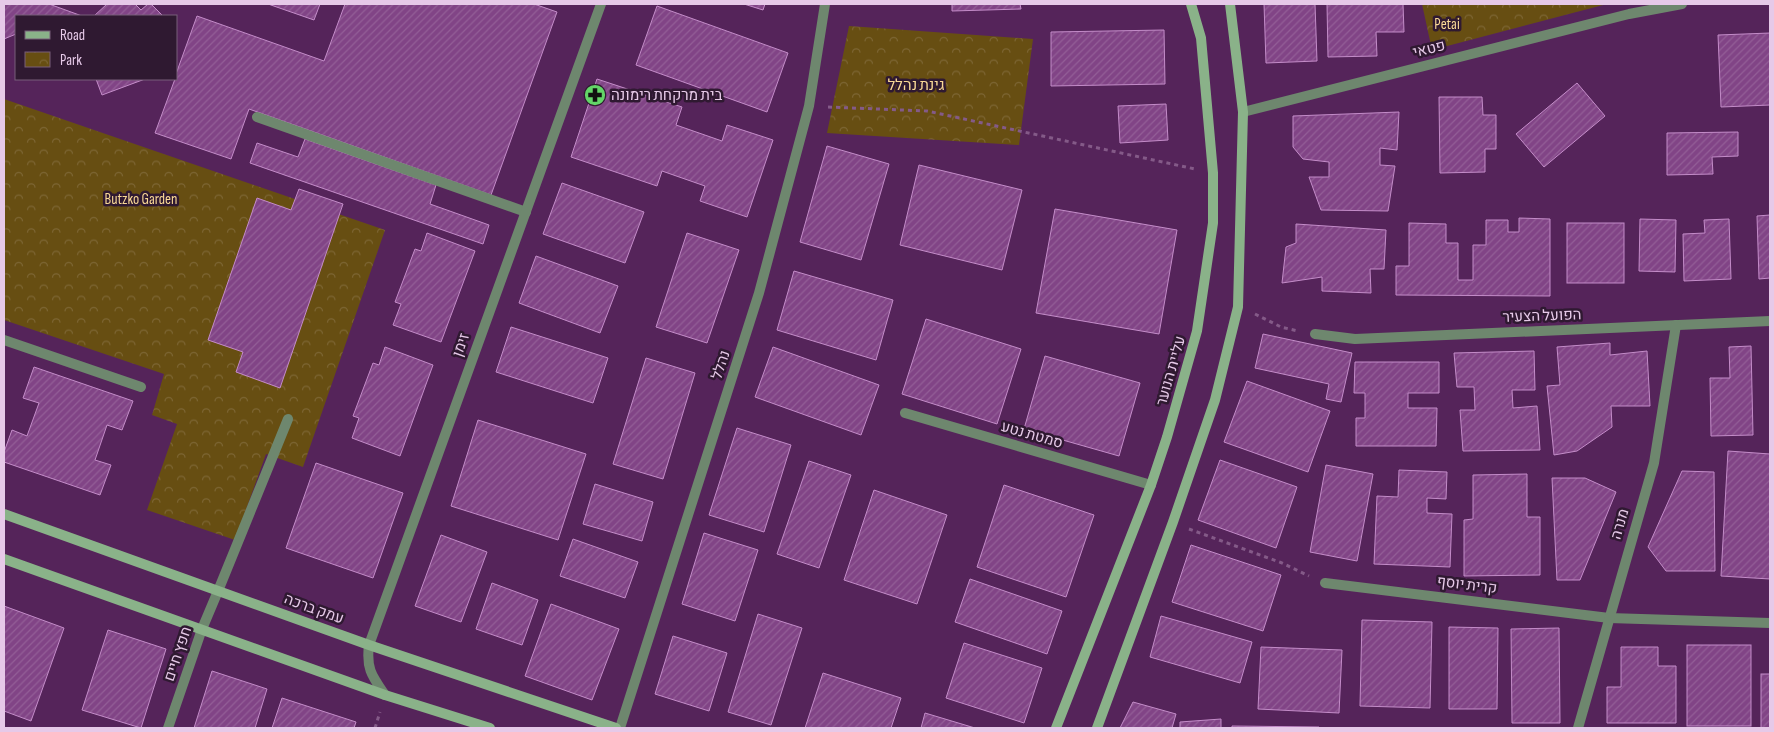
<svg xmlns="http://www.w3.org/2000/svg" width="1774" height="732" font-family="'Sofia Sans Condensed',Heebo,sans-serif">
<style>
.park{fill:url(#park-crowns)}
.building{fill:url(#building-hatch);stroke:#c48cc9}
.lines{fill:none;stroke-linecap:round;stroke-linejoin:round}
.path{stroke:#845a88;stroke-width:3;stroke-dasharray:4 4;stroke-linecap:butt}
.lane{stroke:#6e876e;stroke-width:10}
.street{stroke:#6e876e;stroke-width:10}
.secondary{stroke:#8ab289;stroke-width:10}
.labels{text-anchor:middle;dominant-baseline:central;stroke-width:5;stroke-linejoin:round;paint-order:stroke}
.park-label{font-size:15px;fill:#fad996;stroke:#2f1931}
.street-label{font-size:15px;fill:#e6c9e8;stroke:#2f1931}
.poi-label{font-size:15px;fill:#e6c9e8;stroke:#2f1931;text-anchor:start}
</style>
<defs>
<pattern id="park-crowns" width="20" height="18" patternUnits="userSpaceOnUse" patternTransform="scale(1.25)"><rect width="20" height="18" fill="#674e12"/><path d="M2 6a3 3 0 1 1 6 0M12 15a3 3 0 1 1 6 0" fill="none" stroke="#7d6634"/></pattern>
<pattern id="building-hatch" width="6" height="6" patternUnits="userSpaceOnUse" patternTransform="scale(1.25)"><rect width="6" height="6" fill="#814486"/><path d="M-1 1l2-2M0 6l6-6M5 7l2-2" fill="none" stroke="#935e97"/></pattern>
</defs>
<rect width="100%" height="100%" fill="#55245a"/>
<!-- park -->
<g class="park">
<polygon points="1422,4 1607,4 1432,50"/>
<polygon points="849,26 1033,39 1019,145 827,133"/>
<polygon points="4,99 385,230 303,467 266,454 235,540 147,510 177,424 152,415 164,374 4,320"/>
</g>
<!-- building -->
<g class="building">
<polygon points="4,4 49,4 82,16 16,16 16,34 4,39"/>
<polygon points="107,4 135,4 141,10 148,4 151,4 163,16 94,16"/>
<polygon points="268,4 320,4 314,20"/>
<polygon points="345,4 534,4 557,12 491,195 249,109 231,159 155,133 175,79 176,79 176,74 197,16 324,61"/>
<polygon points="744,4 765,4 763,10"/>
<polygon points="952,4 1020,4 1021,9 952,11"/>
<polygon points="1264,4 1315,4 1317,61 1266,63"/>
<polygon points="1327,4 1403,4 1404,32 1376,32 1377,56 1328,57"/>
<polygon points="657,6 788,53 767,112 636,65"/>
<polygon points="1164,30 1165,84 1051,86 1051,32"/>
<polygon points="1770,33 1770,105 1721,107 1718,35"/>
<polygon points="96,79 145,79 102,95"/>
<polygon points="597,79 682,107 676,125 722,141 727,125 773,140 747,217 700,201 705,186 662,171 657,186 571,157"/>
<polygon points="1577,83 1605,116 1544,167 1516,134"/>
<polygon points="1439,97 1482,97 1483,115 1496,115 1496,149 1485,149 1485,172 1440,173"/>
<polygon points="1166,104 1168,140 1120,143 1118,106"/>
<polygon points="1399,112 1397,150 1380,148 1380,165 1395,166 1388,211 1321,210 1309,177 1329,177 1329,162 1303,159 1293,147 1293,116"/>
<polygon points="1738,132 1738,156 1712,157 1713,174 1667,175 1667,133"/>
<polygon points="305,139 436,185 430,204 489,225 483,244 250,163 257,143 298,157"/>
<polygon points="827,146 889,164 861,260 800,242"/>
<polygon points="919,165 1022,190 1002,270 900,245"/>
<polygon points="562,183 644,212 625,263 543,234"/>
<polygon points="299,189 343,204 280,388 236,372 243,352 208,340 257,198 291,210"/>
<polygon points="1055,209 1177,230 1159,334 1036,313"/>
<polygon points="1770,215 1770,278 1759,279 1757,216"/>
<polygon points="1519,218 1550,219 1550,296 1396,295 1396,266 1409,266 1409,223 1446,224 1446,243 1458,243 1458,280 1473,280 1473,245 1486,245 1486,220 1508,220 1508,232 1519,232"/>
<polygon points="1640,219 1676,220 1675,272 1639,271"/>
<polygon points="1729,219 1731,279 1684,281 1683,234 1705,233 1704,220"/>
<rect x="1567" y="223" width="57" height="60"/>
<polygon points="1296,224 1386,230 1384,269 1370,269 1371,293 1322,291 1322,277 1282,283 1286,247 1296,243"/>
<polygon points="427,233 475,251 441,342 393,325 401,304 395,302 415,249 421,251"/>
<polygon points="687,233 739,250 707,343 656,327"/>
<polygon points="536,256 618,286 600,333 519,303"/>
<polygon points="794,271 893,300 876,360 777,330"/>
<polygon points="926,319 1021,349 997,424 902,394"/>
<polygon points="511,327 608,358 593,403 496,372"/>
<polygon points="1263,334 1352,353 1341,402 1326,399 1329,384 1255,368"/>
<polygon points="1610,343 1610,355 1647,351 1650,406 1611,406 1612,427 1577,451 1554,455 1547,386 1560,385 1557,347"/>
<polygon points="1751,346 1753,435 1711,436 1710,378 1730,378 1729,347"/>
<polygon points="385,347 433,365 400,456 352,438 359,418 353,416 373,363 379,365"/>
<polygon points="773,347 879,385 861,435 755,397"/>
<polygon points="1534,351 1535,390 1512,390 1513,408 1537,406 1540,450 1463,451 1460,410 1475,410 1474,387 1457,387 1454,353"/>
<polygon points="1045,356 1140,383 1119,456 1024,429"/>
<polygon points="646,358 695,373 663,479 613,464"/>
<polygon points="1355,362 1439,362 1439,393 1408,393 1408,408 1437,408 1436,446 1356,446 1356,418 1365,418 1365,393 1354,393"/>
<polygon points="34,367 133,401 122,430 107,425 95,460 111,465 100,495 4,462 4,452 12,430 27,436 39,403 23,398"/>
<polygon points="1247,381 1330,411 1308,472 1224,442"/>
<polygon points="478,420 586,454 558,540 451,506"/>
<polygon points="737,428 791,445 764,532 709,515"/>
<polygon points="1728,451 1770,454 1770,579 1721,576"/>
<polygon points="1220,460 1297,487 1276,548 1198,520"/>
<polygon points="809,461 851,475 819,568 777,554"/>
<polygon points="316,463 403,493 373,578 286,548"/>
<polygon points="1326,465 1373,474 1357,561 1310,552"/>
<polygon points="1399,470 1447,472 1446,499 1427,498 1427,513 1452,514 1450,567 1374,564 1377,496 1398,497"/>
<polygon points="1682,471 1714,472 1715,571 1666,571 1648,547"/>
<polygon points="1527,474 1527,517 1540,517 1540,575 1464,576 1464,520 1473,519 1473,475"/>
<polygon points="1552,478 1585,478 1616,492 1580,580 1557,580"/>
<polygon points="595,484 653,502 642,541 583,524"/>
<polygon points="1004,485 1094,515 1066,597 977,567"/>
<polygon points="874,490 947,515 917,604 844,580"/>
<polygon points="704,533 758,550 735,621 682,604"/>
<polygon points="441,535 487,552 461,622 415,606"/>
<polygon points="573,539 638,562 625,598 560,576"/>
<polygon points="1191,545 1281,575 1263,631 1172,602"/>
<polygon points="970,579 1062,611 1047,654 955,622"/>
<polygon points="492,583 538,600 522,645 476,629"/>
<polygon points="551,604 619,629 592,700 525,676"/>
<polygon points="4,606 64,628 31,721 4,711"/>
<polygon points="758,614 802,628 771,725 728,712"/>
<polygon points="1161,616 1252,642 1240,683 1150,657"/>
<polygon points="1362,620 1432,622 1430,708 1360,706"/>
<polygon points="1449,627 1498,628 1497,709 1449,709"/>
<polygon points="1559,628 1560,723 1512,723 1511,629"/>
<polygon points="108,630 166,649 141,728 82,710"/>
<polygon points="673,636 727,653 709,711 655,694"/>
<polygon points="964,643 1042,668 1024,723 946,698"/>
<rect x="1687" y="645" width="64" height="81"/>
<polygon points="1261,647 1342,650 1339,713 1258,709"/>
<polygon points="1621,647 1658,647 1658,666 1676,666 1676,723 1607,723 1607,687 1621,687"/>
<polygon points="212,671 267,689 255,728 194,728"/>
<polygon points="823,673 901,698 891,728 805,728"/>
<rect x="1761" y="674" width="9" height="54"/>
<polygon points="282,698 356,722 354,728 272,728"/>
<polygon points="1133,702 1176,714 1172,728 1120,728"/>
<polygon points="925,713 975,728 921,728"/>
<polygon points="1221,719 1221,728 1180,728 1180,722"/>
<polygon points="1232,726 1319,727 1319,728 1232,728"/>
</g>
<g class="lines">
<!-- path -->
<g class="path">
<polyline points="828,107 927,111 1195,169"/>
<polyline points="1255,314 1281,327 1298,331"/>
<polyline points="1189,529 1282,563 1309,576"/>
<polyline points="375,728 380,712"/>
</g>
<!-- lane -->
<g class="lane">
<polyline points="257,117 526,212"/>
<polyline points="4,340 141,387"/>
<polyline points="218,591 288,419"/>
</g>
<!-- street -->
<g class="street">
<polyline points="1243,112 1629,14 1682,4"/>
<polyline points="1315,334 1355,339 1770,321"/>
<polyline points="905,413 1151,485"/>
<polyline points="1325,583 1609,618 1770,623"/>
<path d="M385,695C372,676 366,669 369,645L601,4"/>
<polyline points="168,728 202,629 218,591"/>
<polyline points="620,728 759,293 809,106 825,4"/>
<polyline points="1578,728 1654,463 1676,325"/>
</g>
<!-- secondary -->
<g class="secondary">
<polyline points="4,514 369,645 616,728"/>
<polyline points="4,559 385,695 490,728"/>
<polyline points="1056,728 1151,485 1167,437 1197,331 1213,223 1213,173 1201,38 1191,4"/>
<polyline points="1097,728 1173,522 1215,400 1238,307 1243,112 1230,4"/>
</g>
</g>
<!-- icons -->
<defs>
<g id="pharmacy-disc" transform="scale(1.125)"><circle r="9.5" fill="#63d468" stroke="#2f1931"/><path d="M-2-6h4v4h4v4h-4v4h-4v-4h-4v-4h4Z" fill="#111"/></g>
</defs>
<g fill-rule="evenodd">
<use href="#pharmacy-disc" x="595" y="95"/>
</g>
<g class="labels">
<!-- park labels -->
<g class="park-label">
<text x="1447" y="24">Petai</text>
<text x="916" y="85">גינת נהלל</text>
<text x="141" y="199">Butzko Garden</text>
</g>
<!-- street labels -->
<g class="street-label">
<text transform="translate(1429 49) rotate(-14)">פטאי</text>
<text transform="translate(1542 316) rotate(-2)">הפועל הצעיר</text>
<text transform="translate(461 345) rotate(-70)">זימן</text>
<text transform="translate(721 365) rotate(-72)">נהלל</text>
<text transform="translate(1171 371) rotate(-74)">עליית הנוער</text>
<text transform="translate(1032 435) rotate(16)">סמטת נטע</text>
<text transform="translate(1620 524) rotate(-74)">מנרה</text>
<text transform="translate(1467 585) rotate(7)">קרית יוסף</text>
<text transform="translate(314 609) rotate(20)">עמק ברכה</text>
<text transform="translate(178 654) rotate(-71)">חפץ חיים</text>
</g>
<!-- poi labels -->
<g class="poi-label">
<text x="611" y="95">בית מרקחת רימונה</text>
</g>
</g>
<!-- border -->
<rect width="1774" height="732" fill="none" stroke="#e6c9e8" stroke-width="10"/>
<!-- legend -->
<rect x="15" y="15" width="162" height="65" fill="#2f1931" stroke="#785f7a"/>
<rect x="25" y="31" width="25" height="8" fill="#8ab289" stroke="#785f7a"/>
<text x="60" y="40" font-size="15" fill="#e6c9e8">Road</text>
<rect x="25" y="52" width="25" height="15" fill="url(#park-crowns)" stroke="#785f7a"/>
<text x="60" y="65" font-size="15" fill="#e6c9e8">Park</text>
</svg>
